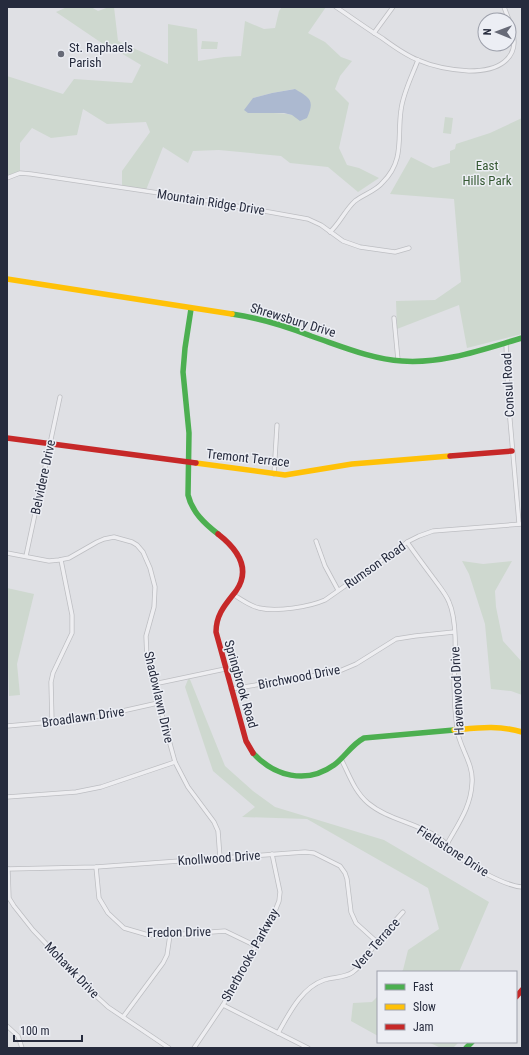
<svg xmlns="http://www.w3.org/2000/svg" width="529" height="1055" font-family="'Roboto Condensed',sans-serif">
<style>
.green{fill:#ced8cf;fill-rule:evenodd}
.water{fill:#acb9d0}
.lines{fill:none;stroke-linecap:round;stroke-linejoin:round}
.street-casing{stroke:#bdbec2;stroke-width:5}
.street{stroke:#eeeef1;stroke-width:3.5}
.fast{stroke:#4caf50;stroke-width:5.5}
.slow{stroke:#ffc107;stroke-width:5.5}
.jam{stroke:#c62828;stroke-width:5.5}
.poi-dot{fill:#676a77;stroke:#eceef4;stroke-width:1.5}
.labels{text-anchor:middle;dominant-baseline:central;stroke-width:3;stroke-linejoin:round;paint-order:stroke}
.poi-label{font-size:13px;fill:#262b3d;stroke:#eceef4;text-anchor:start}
.park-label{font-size:13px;fill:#365933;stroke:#eceef4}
.street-label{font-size:13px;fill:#262b3d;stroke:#eceef4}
</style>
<rect width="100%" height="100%" fill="#dfe0e4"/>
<!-- green -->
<g class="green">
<path d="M67,7H91L98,11L109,7H114L118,41L168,64V24L197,29L198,61L224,57L241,56L245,21L264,29L275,28L279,11L282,7H326L308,33L325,42L341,57L352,61L340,76L335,89L349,103L339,148L347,165L359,168L379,178L358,192L328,167L290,163L281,156L219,150L193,151L188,163L163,147L146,190L122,186V171L150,132L146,122L107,124L83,109L77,135L51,138L32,128L20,143V172L7,177V76L63,94L74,79L132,83L141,65L111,47L109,48L56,12ZM294,89L292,115C279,112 265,114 251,112L253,98L272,93Z"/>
<polygon points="202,41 218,42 217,49 201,49"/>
<polygon points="445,117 453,118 451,134 443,133"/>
<polygon points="522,118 522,334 467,348 459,305 397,329 396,301 435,300 461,282 454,199 390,194 411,157 433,168 450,163 450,151 455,149 456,144 490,133"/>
<polygon points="462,561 483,564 512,561 495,591 496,607 503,641 522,662 522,695 511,691 491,689 485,624 469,574"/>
<polygon points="7,588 34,594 17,664 20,695 9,696 7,638"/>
<polygon points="189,677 225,766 253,791 275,807 384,840 489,902 459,972 401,972 403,970 408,950 439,929 428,888 307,819 242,817 255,807 213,771 185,687"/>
<polygon points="378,996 378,1036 351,1021 353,1003 372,1002"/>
<polygon points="428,1042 459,1042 453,1048 441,1048"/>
</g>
<!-- water -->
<path class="water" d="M295,89C310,98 315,100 307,118L300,121L292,115L284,113H248L244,110L253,98L272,93Z"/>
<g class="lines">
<!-- street casing -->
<g class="street-casing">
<g id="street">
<path d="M336,7C351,17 366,28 382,38C393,46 405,55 418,60C434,67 452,70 469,71C481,71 494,70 504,62C518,51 515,36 509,21"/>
<polyline points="504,7 509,20"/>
<polyline points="374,33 393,7"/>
<polyline points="7,178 20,173 31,174 186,197 308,219 321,225 343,241 360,247 395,252 409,248"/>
<path d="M330,232C340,223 345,210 355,201C364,194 376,191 383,182C405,160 397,137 401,110C403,93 412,76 418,60"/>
<polyline points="394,318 398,360"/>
<polyline points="506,343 508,397 519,523"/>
<polyline points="274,474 277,425"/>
<polyline points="316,541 325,566 338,590"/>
<path d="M407,542C416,555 425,567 434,579C439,586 446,594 449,602C458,622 455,661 454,683C454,698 455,714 457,729C459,747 474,764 472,783C471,807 458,824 447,844"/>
<polyline points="7,553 49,561 59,560 69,558 97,542 104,539 114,537 132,542 137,545 143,552 150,568 155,587 154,607 146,636 147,660 175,762 188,787 214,822 218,831 220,858"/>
<polyline points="26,556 60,397"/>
<path d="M234,595C242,600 250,606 259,608C277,612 309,607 325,600L409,541L419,536L433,531L522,524"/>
<polyline points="154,684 225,669"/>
<polyline points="231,689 337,672 356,664 396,639 415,636 454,632"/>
<polyline points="52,722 51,682 53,673 72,633 72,615 61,560"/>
<polyline points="7,726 52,722 100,716 158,703"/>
<path d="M341,759C349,774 354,791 368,803C387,819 413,822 434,835C438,837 443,840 446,844C449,847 451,851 454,853C467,865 505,886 522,887"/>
<polyline points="7,797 76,792 101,787 175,762"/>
<polyline points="96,867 99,898 108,913 124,928 148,935 170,935 225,931 256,946"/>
<polyline points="7,869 96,867 305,852 314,853 340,866 345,873 347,879 351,912 356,923 377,942"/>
<polyline points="8,869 9,898 14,906 33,930 95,995 108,1007 169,1048"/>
<polyline points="223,1005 308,1048"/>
<polyline points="123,1017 163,963 167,955 170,935"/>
<polyline points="7,1026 18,1036 22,1048"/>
<path d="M278,1033C289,1014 301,988 324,980C333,977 345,978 353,972C362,966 370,951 376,943C385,932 394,922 403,912"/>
<polyline points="194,1048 223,1005 275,911 279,901 280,892 272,854"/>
</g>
</g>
<!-- street -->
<use href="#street" class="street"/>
<!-- fast -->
<g class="fast">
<path d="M191,309L185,348L183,372L189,433L188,495C192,512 205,524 218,534"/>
<path d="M232,314C259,318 286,326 311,336C341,346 371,359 402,361C443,364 484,349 522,338"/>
<path d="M253,753C274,776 306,785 334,765C345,757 351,745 364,738L454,730"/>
<polyline points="466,1048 472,1042"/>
</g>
<!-- slow -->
<g class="slow">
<polyline points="7,279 232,314"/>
<polyline points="196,463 285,475 352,464 450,456"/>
<path d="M454,730C477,728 499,725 522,732"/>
</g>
<!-- jam -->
<g class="jam">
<polyline points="7,438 196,463"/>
<polyline points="450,456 512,451"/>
<path d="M218,534C236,548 252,568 236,591C226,604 216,614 216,632L246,741L253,753"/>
<polyline points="516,997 522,990"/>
</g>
</g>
<!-- markers -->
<circle class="poi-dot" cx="61" cy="54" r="4"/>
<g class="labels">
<!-- poi labels -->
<g class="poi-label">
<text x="69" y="47">St. Raphaels<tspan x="69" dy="15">Parish</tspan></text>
</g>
<!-- park labels -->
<g class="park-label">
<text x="487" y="165">East<tspan x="487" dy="15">Hills Park</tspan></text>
</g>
<!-- street labels -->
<g class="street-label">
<text transform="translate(211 202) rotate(9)">Mountain Ridge Drive</text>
<text transform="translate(293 320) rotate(17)">Shrewsbury Drive</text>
<text transform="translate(508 385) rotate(-93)">Consul Road</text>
<text transform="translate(248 458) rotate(6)">Tremont Terrace</text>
<text transform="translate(43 477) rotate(-78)">Belvidere Drive</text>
<text transform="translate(375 565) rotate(-35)">Rumson Road</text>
<text transform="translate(299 677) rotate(-11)">Birchwood Drive</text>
<text transform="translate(241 684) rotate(74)">Springbrook Road</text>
<text transform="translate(457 691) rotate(-93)">Havenwood Drive</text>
<text transform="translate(159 697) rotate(77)">Shadowlawn Drive</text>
<text transform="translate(83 717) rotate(-8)">Broadlawn Drive</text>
<text transform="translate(453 851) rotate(33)">Fieldstone Drive</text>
<text transform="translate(219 858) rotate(-4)">Knollwood Drive</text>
<text transform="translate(179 932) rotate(-1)">Fredon Drive</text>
<text transform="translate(376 944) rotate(-49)">Vere Terrace</text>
<text transform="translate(250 955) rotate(-61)">Sherbrooke Parkway</text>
<text transform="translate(72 970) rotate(46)">Mohawk Drive</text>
</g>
</g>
<!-- border -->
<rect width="529" height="1055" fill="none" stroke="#262b3d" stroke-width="16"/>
<!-- legend -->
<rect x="377" y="971" width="140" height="72" fill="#eceef4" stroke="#9da0ab"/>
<rect x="385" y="984" width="20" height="6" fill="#4caf50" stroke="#9da0ab"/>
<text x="413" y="991" font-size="12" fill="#262b3d">Fast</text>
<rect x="385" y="1004" width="20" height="6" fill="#ffc107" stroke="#9da0ab"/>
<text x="413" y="1011" font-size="12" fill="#262b3d">Slow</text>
<rect x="385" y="1024" width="20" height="6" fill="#c62828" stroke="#9da0ab"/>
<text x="413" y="1031" font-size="12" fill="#262b3d">Jam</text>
<!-- north arrow -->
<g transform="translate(497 32) rotate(271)"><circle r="19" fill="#eceef4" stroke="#9da0ab"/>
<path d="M0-3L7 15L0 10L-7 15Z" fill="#676a77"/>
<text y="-6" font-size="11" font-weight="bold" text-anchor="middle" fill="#262b3d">N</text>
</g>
<!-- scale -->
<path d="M14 1035v6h68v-6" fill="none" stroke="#262b3d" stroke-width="2"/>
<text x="20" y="1035" font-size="12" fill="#262b3d" stroke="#eceef4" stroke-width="3" paint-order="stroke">100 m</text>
</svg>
